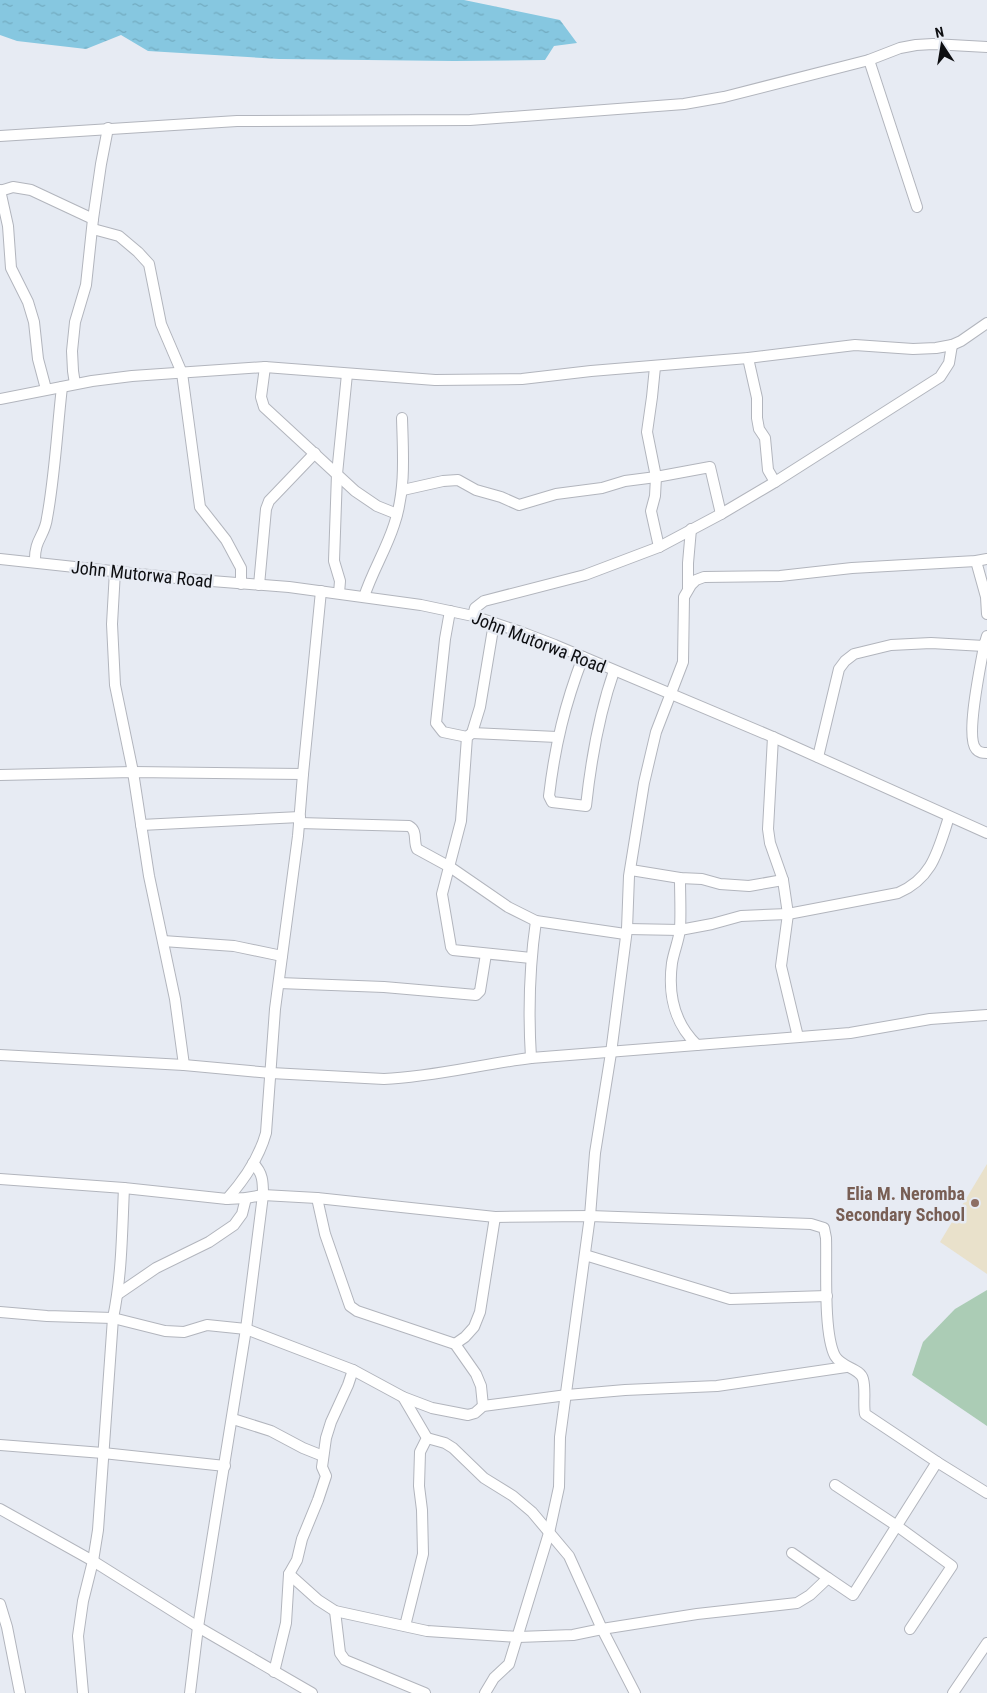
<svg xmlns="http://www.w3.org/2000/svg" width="987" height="1693" font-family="'Roboto Condensed',sans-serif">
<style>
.education{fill:#e9e1cb}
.grass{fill:#abccb5}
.water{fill:url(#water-ripples)}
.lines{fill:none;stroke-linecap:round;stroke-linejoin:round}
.minor-casing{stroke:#b2b5bd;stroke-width:12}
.minor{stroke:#fff;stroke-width:10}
.education-dot{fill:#8d6e63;stroke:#e7ebf3;stroke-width:2}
.labels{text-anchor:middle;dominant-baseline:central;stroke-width:5;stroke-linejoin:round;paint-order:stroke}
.street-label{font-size:18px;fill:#0d0e11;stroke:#e7ebf3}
.education-label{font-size:18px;font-weight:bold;fill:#785e54;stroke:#e7ebf3;text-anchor:end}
</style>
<defs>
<pattern id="water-ripples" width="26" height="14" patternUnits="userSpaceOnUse" patternTransform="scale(1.25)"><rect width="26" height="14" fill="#86c7e0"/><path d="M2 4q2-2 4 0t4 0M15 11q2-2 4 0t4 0" fill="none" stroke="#72aabf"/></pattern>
</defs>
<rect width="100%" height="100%" fill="#e7ebf3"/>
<!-- education -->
<polygon class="education" points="987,1164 987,1274 940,1242"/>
<!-- grass -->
<polygon class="grass" points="987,1290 987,1426 912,1375 923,1342 955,1309"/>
<!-- water -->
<polygon class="water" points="0,0 464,0 560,20 577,43 554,46 545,60 454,61 279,59 148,51 121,35 86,49 17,41 0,35"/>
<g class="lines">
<!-- minor casing -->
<g class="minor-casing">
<g id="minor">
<polyline points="869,60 917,207"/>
<polyline points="0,136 237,121 470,120 684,104 724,97 869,60 900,48 916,45 933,44 987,47"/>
<polyline points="0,190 8,226 11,268 28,302 34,322 38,359 46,389"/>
<polyline points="0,191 13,187 31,190 93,219 86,285 75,322 72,351 73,371 75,384"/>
<polyline points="93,219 101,164 108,128"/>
<polyline points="93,229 119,236 138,252 149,264 161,324 182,373 200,507 226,540 241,568 241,584"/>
<polyline points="748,358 757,398 757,418 759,429 765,438 768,470 775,482"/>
<polyline points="265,367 261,397 264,407 355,491 377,506 397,514"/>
<polyline points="655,367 652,397 647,432 656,477 655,496 651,511 659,547"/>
<polyline points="0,399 92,381 132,376 265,367 435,380 522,379 591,371 748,358 855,345 913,349 936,348 952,345 961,341 987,323"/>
<polyline points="403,490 443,481 458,480 476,490 501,497 519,505 556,494 602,488 625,481 656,477 710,467 721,514"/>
<polyline points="0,559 186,579 289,587 421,605 473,616 521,632 555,645 773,737 987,833"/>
<polyline points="976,561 986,597 987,614"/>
<path d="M35,562C34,539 45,536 47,518C55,475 57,430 62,387"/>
<polyline points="115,571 112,624 115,685 133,772 149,876 175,999 184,1065"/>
<polyline points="259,585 266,509 269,501 315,453"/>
<polyline points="688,588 688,563 691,529"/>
<polyline points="339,593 340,581 334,561 337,474 347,374"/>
<path d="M364,597C372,572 386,550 394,525C406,490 403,454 402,418"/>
<polyline points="450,611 445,639 436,723 443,732 467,737"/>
<polyline points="473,616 475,608 484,601 585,575 659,547 721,514 775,482 940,377 949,363 952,345"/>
<polyline points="494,623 480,707 472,733 467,737 461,821 442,894 451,947 453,950 531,958"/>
<path d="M984,646C981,664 965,737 976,749C979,753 983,753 987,753"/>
<path d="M583,657C565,704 555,745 549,796L552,802L586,806C591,760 599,714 614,671"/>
<polyline points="472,733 557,737"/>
<polyline points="773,737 768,829 770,843 783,880 788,914 781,966 798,1037"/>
<polyline points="818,757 839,669 845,661 854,654 891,645 931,643 984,646 987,636"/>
<polyline points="0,775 133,772 303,774"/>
<path d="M299,823L409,826C418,831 413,841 417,849L450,867L508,907L536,921L625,934"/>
<polyline points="141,825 300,817"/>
<polyline points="631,870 680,878 702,879 720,884 749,886 783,880"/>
<path d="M680,878C680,895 681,912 680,929C679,940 674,951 672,963C668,993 674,1023 697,1045"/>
<path d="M627,929L680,930L712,924L741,916L788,914L898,893C933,878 938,850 949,817"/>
<polyline points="163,941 234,946 282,956"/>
<polyline points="279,983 384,987 476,995 480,991 486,954"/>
<path d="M0,1055L184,1065L271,1073L384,1079C433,1077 482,1064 531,1058L850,1033L930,1019L987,1015"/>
<path d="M531,1058C528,1009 529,969 536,921"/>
<path d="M0,1179L124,1188L227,1199L246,1198L263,1195L317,1198L495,1217L590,1216L811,1224L824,1228L826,1238C827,1265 823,1333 835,1356C842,1368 860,1368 863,1379C866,1390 863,1403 865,1414L937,1462"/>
<polyline points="317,1198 325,1234 350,1306 357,1311 455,1344 476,1374 481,1386 483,1406"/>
<path d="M227,1199C245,1179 259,1158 266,1133L275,1009L298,836L303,774L321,591"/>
<polyline points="585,1255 730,1299 827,1296"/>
<polyline points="118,1294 156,1268 209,1242 234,1225 242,1214 246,1198"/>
<polyline points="0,1312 47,1316 113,1318 165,1331 184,1332 207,1325 246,1329 353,1370 403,1397 432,1408 468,1415 475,1413 483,1406 567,1395 625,1390 717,1386 846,1367"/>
<polyline points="455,1344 465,1337 474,1327 480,1312 495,1217"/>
<polyline points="403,1397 427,1438 420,1452 419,1486 422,1510 423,1554 405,1626"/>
<polyline points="233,1419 271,1431 303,1448 323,1456"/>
<polyline points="427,1438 445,1443 453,1448 484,1478 513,1496 532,1512 569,1556 602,1629 635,1693"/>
<polyline points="0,1445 103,1453 225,1466"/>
<polyline points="835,1485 897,1526 952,1566 910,1629"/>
<polyline points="0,1509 93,1561 198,1627 312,1693"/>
<polyline points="792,1553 828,1578"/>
<polyline points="289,1574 318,1600 335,1611 427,1631 518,1637 573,1635 602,1629 697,1614 797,1603 810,1595 828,1578 853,1595 937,1462 987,1493"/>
<polyline points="0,1604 7,1627 20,1693"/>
<polyline points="335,1611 340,1653 345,1660 425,1693"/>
<polyline points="274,1672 286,1623 289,1574 297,1560 302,1539 318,1500 326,1476 322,1467 326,1438 331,1422 348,1385 353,1370"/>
<path d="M83,1693L78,1636L83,1601L93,1561L98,1530L113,1318C122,1275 122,1231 124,1188"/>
<path d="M190,1693L198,1627L246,1329L263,1195C263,1182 263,1173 253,1163"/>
<polyline points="485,1693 494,1678 509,1664 549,1533 559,1487 560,1437 590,1216 595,1153 611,1053 627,929 629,876 644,783 656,732 683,662 684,597 691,585 696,580 704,577 780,576 852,568 976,561 987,559"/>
<polyline points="953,1693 987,1643"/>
</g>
</g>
<!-- minor -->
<use href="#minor" class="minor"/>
</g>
<!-- markers -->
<circle class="education-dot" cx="975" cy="1203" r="5"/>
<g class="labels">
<!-- street labels -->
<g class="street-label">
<text transform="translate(142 574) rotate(6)">John Mutorwa Road</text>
<text transform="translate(539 642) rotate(21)">John Mutorwa Road</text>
</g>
<!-- education labels -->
<g class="education-label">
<text x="965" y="1193">Elia M. Neromba<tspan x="965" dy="21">Secondary School</tspan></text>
</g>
</g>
<!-- north arrow -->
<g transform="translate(942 45) rotate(348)" stroke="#e7ebf3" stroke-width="4" paint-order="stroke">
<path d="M0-4L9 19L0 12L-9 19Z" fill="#0d0e11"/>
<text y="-8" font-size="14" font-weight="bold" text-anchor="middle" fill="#0d0e11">N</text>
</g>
</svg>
